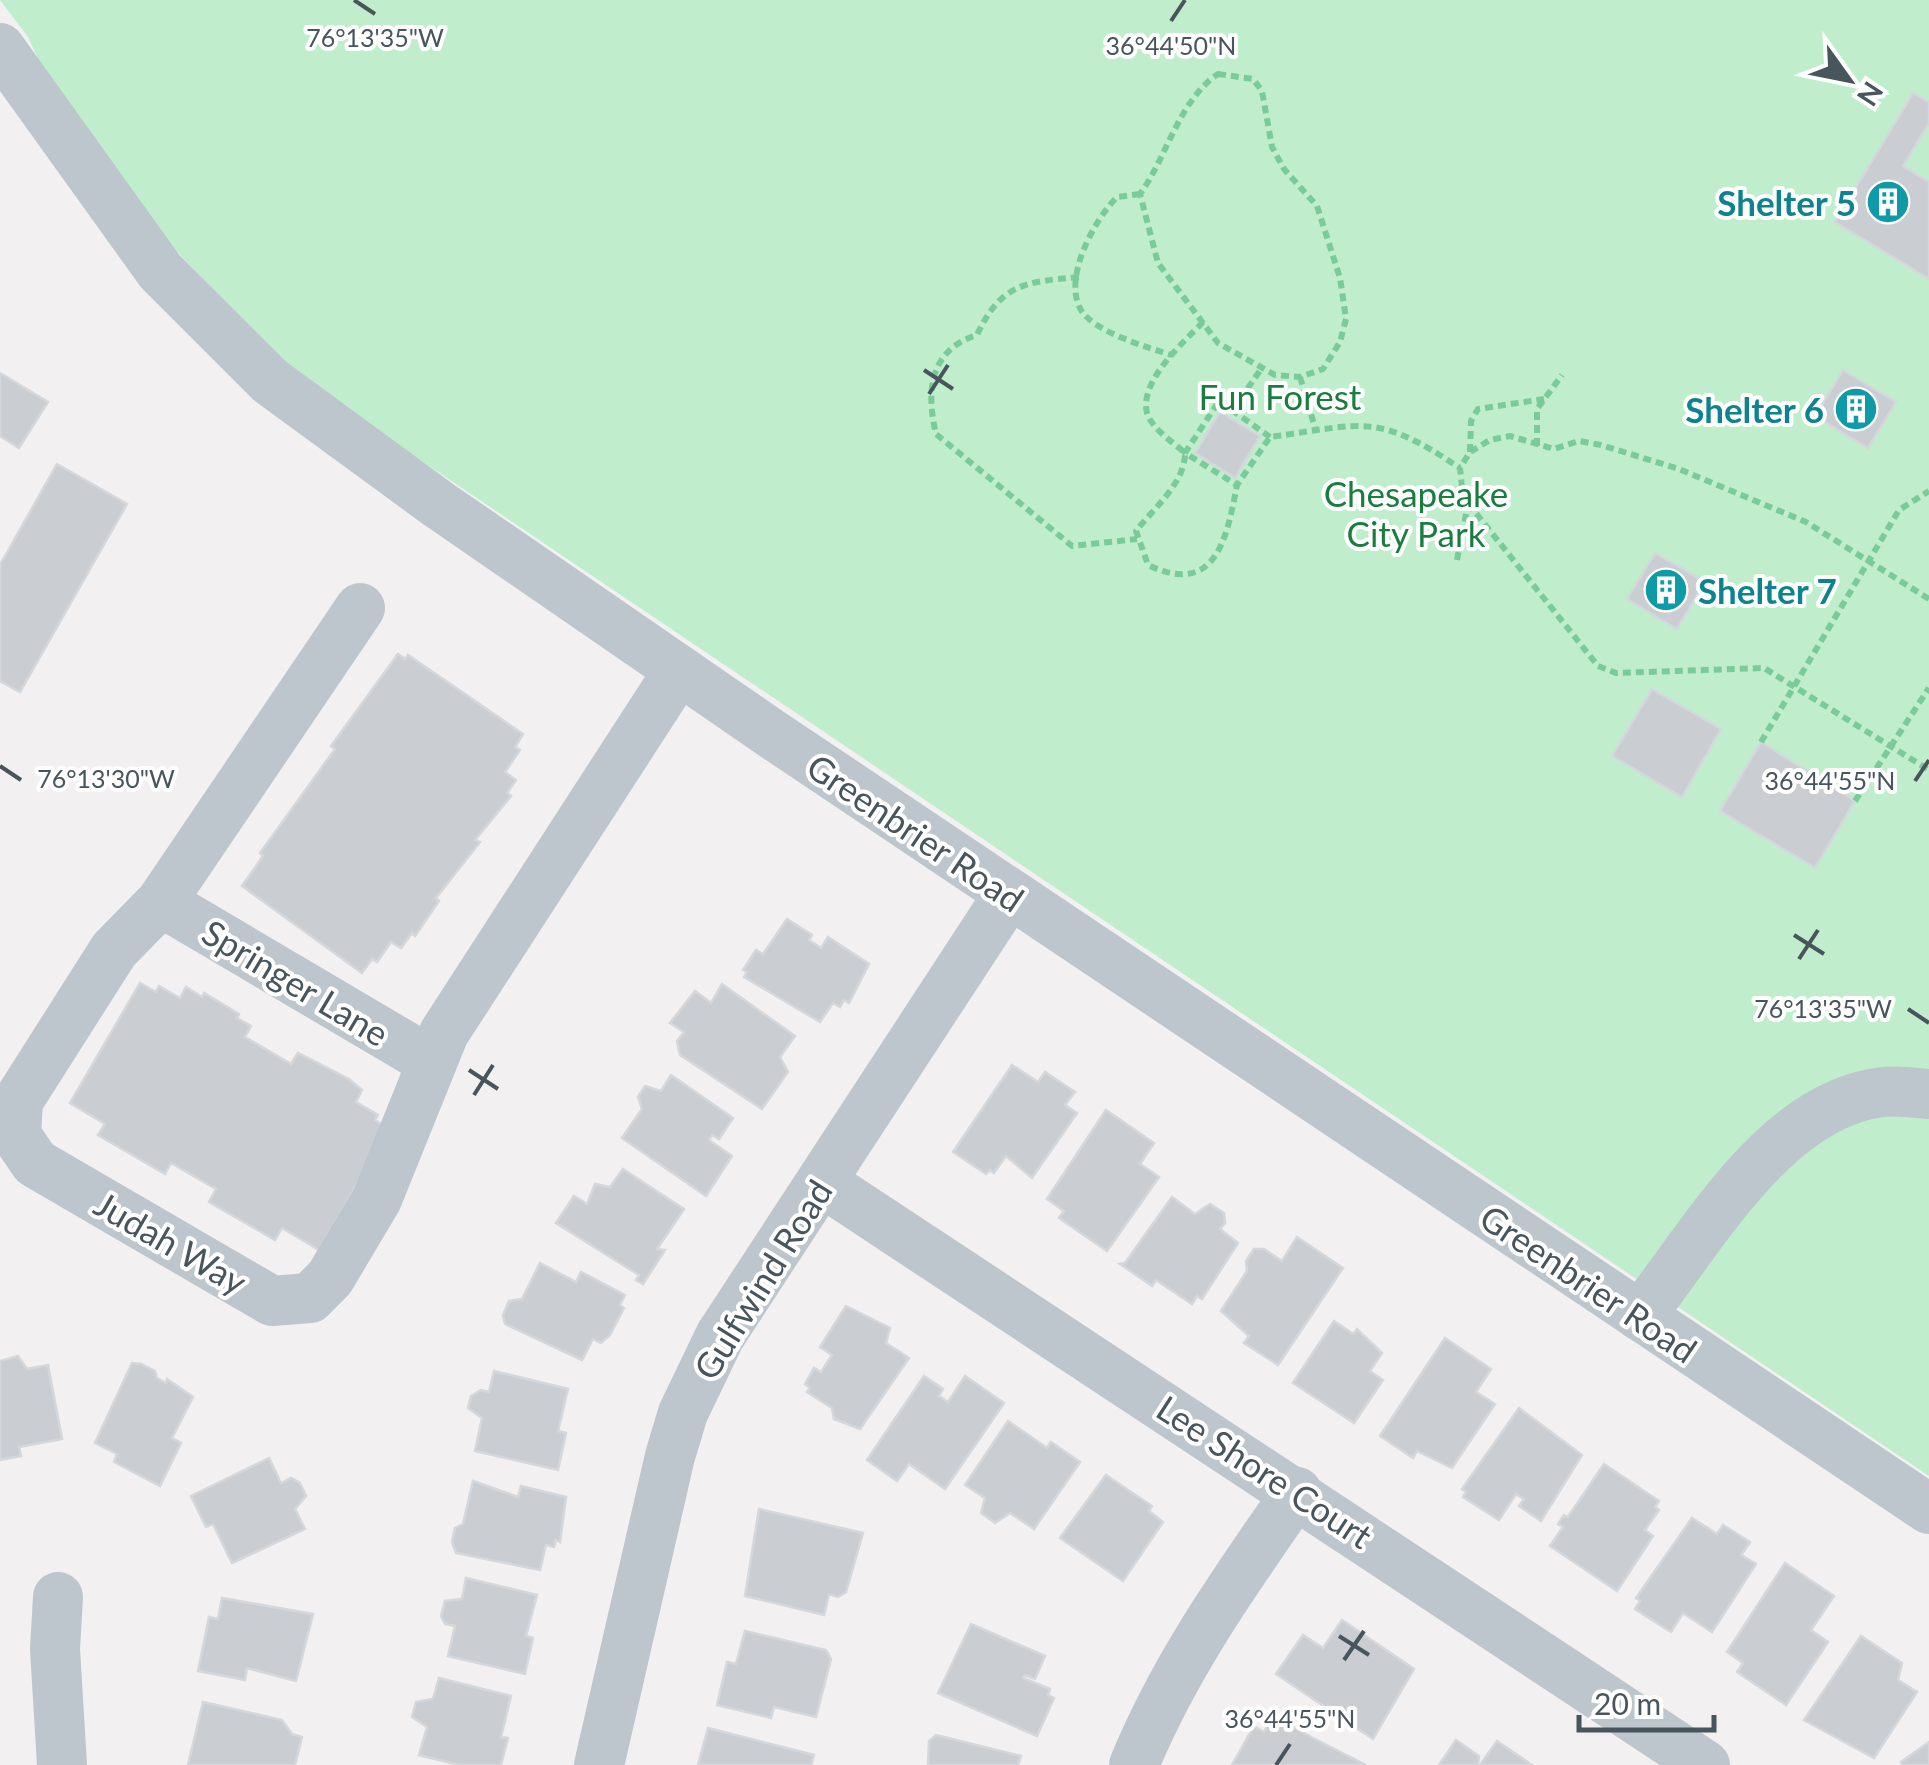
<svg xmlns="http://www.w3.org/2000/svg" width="1929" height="1765" font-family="Lato,sans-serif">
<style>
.green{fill:#c0eecc}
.building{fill:#caced2;stroke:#d4d7db;stroke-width:2.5}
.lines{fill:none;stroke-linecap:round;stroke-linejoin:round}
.path{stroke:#79cb99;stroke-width:6;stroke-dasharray:8 5;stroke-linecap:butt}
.street{stroke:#bcc6cc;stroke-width:50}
.ticks{fill:none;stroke:#48555d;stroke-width:4}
.labels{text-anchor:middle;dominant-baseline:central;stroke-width:8;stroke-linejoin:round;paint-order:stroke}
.culture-label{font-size:35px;font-weight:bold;fill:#0d838f;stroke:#fff;text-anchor:end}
.park-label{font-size:35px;fill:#1a7d40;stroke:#fff}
.street-label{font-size:35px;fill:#48555d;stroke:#fff}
.ticks-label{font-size:25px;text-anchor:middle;fill:#48555d;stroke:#fff;stroke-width:8;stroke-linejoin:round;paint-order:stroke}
</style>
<rect width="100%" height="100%" fill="#f2f0f0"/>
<!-- green -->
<polygon class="green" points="0,0 1929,0 1929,1476 352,414 274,353 144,217 61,109 28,37"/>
<!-- building -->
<g class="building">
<polygon points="1913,93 1929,102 1929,123 1903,166 1929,182 1929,279 1835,222"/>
<polygon points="1843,370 1896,402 1868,448 1815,416"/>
<polygon points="0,373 48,402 19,448 0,436"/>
<polygon points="1220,412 1260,436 1235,478 1195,453"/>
<polygon points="57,464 127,504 20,692 0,681 0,565"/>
<polygon points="1655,553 1705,582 1677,629 1627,599"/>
<polygon points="398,654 405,659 408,655 523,734 515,747 520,750 505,772 516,780 507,793 511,796 475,840 480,842 436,898 439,901 415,936 412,933 401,948 391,942 377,962 372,959 362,973 242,886 263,856 260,853 335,749 331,746"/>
<polygon points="1652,689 1721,729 1682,797 1612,756"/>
<polygon points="1761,742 1855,801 1815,868 1720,811"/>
<polygon points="787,919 812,935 809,940 821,948 828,937 869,964 849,1003 844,1000 840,1007 833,1003 820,1022 744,977 747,972 743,970 756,950 763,954"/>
<polygon points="140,983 156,992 159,986 180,998 186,987 202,997 204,993 239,1014 237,1018 251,1026 245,1037 291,1064 298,1053 349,1079 362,1090 356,1102 378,1115 375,1120 389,1129 319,1250 282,1228 275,1240 209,1202 216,1189 171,1163 165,1174 98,1135 105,1124 70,1103"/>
<polygon points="722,984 795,1036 780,1057 788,1072 762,1109 680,1055 677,1041 684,1032 670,1023 695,991 711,1003"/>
<polygon points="1012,1065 1038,1082 1045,1072 1075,1092 1065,1105 1077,1113 1032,1178 1006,1156 994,1173 990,1170 986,1174 953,1152"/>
<polygon points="671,1075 733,1118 719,1139 712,1135 709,1140 732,1156 706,1196 622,1138 642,1109 638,1097 645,1086 661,1091"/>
<polygon points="1106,1110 1154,1143 1140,1164 1159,1177 1107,1251 1059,1218 1064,1211 1047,1199"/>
<polygon points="623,1169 684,1209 657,1249 665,1250 643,1284 636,1280 639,1275 556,1223 574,1196 587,1204 595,1184 610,1187"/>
<polygon points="1172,1197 1195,1214 1210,1204 1224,1213 1225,1223 1220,1229 1238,1243 1202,1299 1197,1296 1192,1304 1156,1280 1152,1286 1120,1264 1125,1263"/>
<polygon points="1297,1237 1343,1268 1278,1365 1244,1343 1249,1336 1221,1311 1247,1271 1246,1261 1254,1249 1264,1249 1282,1261"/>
<polygon points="540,1263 576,1282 581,1272 625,1295 620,1305 624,1308 610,1335 601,1343 593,1339 582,1360 505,1324 503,1315 509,1301 522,1299"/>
<polygon points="846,1306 890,1328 886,1343 909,1358 860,1429 834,1419 832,1408 807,1392 810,1388 805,1384 814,1368 821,1372 832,1355 820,1347"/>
<polygon points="1334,1321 1353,1334 1357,1329 1382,1353 1370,1371 1383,1380 1354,1423 1293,1383"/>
<polygon points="1445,1338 1491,1369 1476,1392 1495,1404 1452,1468 1417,1451 1413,1458 1380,1436"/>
<polygon points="18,1356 27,1369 48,1365 62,1439 19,1447 21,1456 0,1460 0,1361"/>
<polygon points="132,1363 141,1364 155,1371 157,1378 166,1383 167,1379 193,1397 172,1438 181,1443 160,1486 114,1462 117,1454 95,1443"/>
<polygon points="494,1371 568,1389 558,1431 566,1433 558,1470 475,1451 482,1418 468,1408 471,1396 481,1390 489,1392"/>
<polygon points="924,1376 943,1389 939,1396 948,1402 965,1376 1004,1403 945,1489 909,1464 897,1481 867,1460"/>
<polygon points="1519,1408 1582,1455 1541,1521 1519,1506 1524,1499 1516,1494 1499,1520 1463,1497 1466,1492 1462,1489"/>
<polygon points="1008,1421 1047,1448 1051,1442 1080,1462 1034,1529 1010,1513 995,1523 981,1513 985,1498 965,1485"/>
<polygon points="269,1458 281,1483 291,1478 300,1483 306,1496 295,1509 305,1529 232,1563 213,1524 206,1527 191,1496"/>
<polygon points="1604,1464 1659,1501 1655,1507 1659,1510 1645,1530 1653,1536 1617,1591 1550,1546 1563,1527 1558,1524 1564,1515 1568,1517"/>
<polygon points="1106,1475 1152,1506 1149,1511 1163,1522 1123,1581 1060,1538"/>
<polygon points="473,1481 518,1497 521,1486 566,1497 560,1542 556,1540 554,1547 546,1545 540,1570 456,1553 452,1542 455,1528 463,1524"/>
<polygon points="759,1509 863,1533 846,1592 838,1597 829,1594 824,1615 745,1596"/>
<polygon points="1692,1518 1717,1534 1723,1525 1750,1542 1741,1555 1756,1564 1712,1632 1683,1613 1671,1632 1635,1609 1640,1601 1636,1598"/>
<polygon points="1785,1563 1834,1596 1811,1630 1828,1642 1786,1705 1737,1672 1743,1663 1727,1652"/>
<polygon points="466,1578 537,1595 526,1636 533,1638 525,1674 448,1656 455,1626 445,1624 441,1616 445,1601 462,1599"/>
<polygon points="222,1598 313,1614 296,1681 247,1668 245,1680 198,1671 209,1617 218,1619"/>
<polygon points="1342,1620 1414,1669 1373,1739 1276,1674 1303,1635 1323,1648"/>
<polygon points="971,1624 1045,1656 1035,1679 1025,1675 1023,1678 1050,1689 1048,1695 1054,1698 1037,1736 938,1693"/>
<polygon points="745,1631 826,1650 831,1659 816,1717 774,1707 771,1718 717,1705 727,1662 736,1664"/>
<polygon points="1861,1636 1902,1663 1898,1680 1917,1692 1874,1758 1804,1720"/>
<polygon points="439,1678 511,1696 501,1737 508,1738 501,1765 459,1765 419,1755 427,1727 412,1717 416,1702 433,1699"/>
<polygon points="203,1702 282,1720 292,1734 302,1737 295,1765 188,1765"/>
<polygon points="1273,1715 1313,1738 1366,1765 1232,1765 1254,1726 1264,1732"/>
<polygon points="708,1728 814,1755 811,1765 698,1765"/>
<polygon points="936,1735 1021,1756 1018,1765 928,1765 929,1741"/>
<polygon points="1456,1740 1479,1756 1478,1765 1439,1765"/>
<polygon points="1497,1741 1532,1765 1480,1765"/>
<polygon points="1929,1742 1929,1765 1903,1765 1901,1762"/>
</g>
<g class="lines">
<!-- path -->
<g class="path">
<path d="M1218,74L1253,79L1262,91L1272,147L1284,169L1317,206L1340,278L1346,319L1340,342L1323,369L1300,377L1275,375L1218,343L1158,263L1140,194C1167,157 1179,100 1218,74Z"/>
<path d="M1140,194L1117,197C1095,219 1062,278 1081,310C1094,332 1149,348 1172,355"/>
<path d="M1079,277C1026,282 1001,283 977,335C929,350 926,392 936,434L1072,546L1137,539"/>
<path d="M1203,322C1183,343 1139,381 1147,413C1152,429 1173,442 1185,453C1185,483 1154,508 1136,531L1148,565C1217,598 1227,536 1237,485"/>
<polyline points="1300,377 1316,431"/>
<polyline points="1233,410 1261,369"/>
<path d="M1270,437L1219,401L1185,453L1237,485L1270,437C1365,424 1376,412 1460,468"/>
<polyline points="1537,446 1537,409 1562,375"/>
<polyline points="1470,452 1471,421 1478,409 1544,399"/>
<polyline points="1457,560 1468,504"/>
<polyline points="1929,599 1806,522 1679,469 1601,445 1579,441 1554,449 1510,436 1490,440 1470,452 1460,468 1463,497 1598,666 1616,673 1764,668 1929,770"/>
<polyline points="1761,742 1899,510 1929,491"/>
<polyline points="1855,801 1929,688"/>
</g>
<!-- street -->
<g class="street">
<polyline points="0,48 160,271 270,381 438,504 769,732 1929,1509"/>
<polyline points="360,608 161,902 114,950 18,1101 16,1135 35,1163 272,1301 310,1298 330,1278 377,1199 444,1033 679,670"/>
<polyline points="161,902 432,1062"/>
<polyline points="822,1182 1705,1765"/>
<path d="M1640,1316C1702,1238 1775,1104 1883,1092C1897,1090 1914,1093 1929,1094"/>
<polyline points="58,1597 55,1649 62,1765"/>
<polyline points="599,1765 670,1456 683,1413 720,1336 1009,894"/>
<path d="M1134,1765C1175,1665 1236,1580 1297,1492"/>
</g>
</g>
<!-- ticks -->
<path class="ticks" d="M354,0L375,14M1171,21L1185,0M924,370L953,389M929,394L948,365M0,766L21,780M1915,781L1929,760M1794,935L1824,954M1799,959L1818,930M1908,1009L1929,1023M469,1070L498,1089M474,1095L493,1065M1339,1636L1369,1655M1344,1660L1364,1631M1276,1765L1290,1744"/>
<!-- icons -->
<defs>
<g id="building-disc" transform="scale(2.25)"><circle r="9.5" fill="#0f9aa8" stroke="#fff"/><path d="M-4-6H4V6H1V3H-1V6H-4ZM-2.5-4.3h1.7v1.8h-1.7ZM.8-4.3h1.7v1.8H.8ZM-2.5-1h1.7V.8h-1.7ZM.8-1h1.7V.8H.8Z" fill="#fff"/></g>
</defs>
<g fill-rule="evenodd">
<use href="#building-disc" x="1888" y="202"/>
<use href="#building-disc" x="1856" y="409"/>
<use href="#building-disc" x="1666" y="590"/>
</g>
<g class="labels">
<!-- culture labels -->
<g class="culture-label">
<text x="1856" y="202">Shelter 5</text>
<text x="1824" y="409">Shelter 6</text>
<text x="1698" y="590" text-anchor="start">Shelter 7</text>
</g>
<!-- park labels -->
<g class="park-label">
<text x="1280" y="396">Fun Forest</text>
<text x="1416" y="493">Chesapeake<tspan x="1416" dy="40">City Park</tspan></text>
</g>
<!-- street labels -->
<g class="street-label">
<text transform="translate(916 832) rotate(34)">Greenbrier Road</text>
<text transform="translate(296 982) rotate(31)">Springer Lane</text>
<text transform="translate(171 1242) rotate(30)">Judah Way</text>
<text transform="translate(762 1279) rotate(-58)">Gulfwind Road</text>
<text transform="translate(1589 1283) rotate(34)">Greenbrier Road</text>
<text transform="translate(1265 1471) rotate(33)">Lee Shore Court</text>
</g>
</g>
<g class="ticks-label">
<text x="375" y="47">76°13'35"W</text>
<text x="1171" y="55">36°44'50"N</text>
<text x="106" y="788">76°13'30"W</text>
<text x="1830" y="790">36°44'55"N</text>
<text x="1823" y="1018">76°13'35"W</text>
<text x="1290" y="1728">36°44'55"N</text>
</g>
<!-- north arrow -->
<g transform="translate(1849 80) rotate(123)" stroke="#ffffff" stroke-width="8" paint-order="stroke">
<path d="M0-8L18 38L0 25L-18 38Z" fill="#48555d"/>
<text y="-15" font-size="28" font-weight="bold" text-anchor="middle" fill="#48555d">N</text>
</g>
<!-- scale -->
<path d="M1579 1715v15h135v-15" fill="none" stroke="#48555d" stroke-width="5"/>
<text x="1594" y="1715" font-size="30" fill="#48555d" stroke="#ffffff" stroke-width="8" paint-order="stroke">20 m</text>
</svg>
